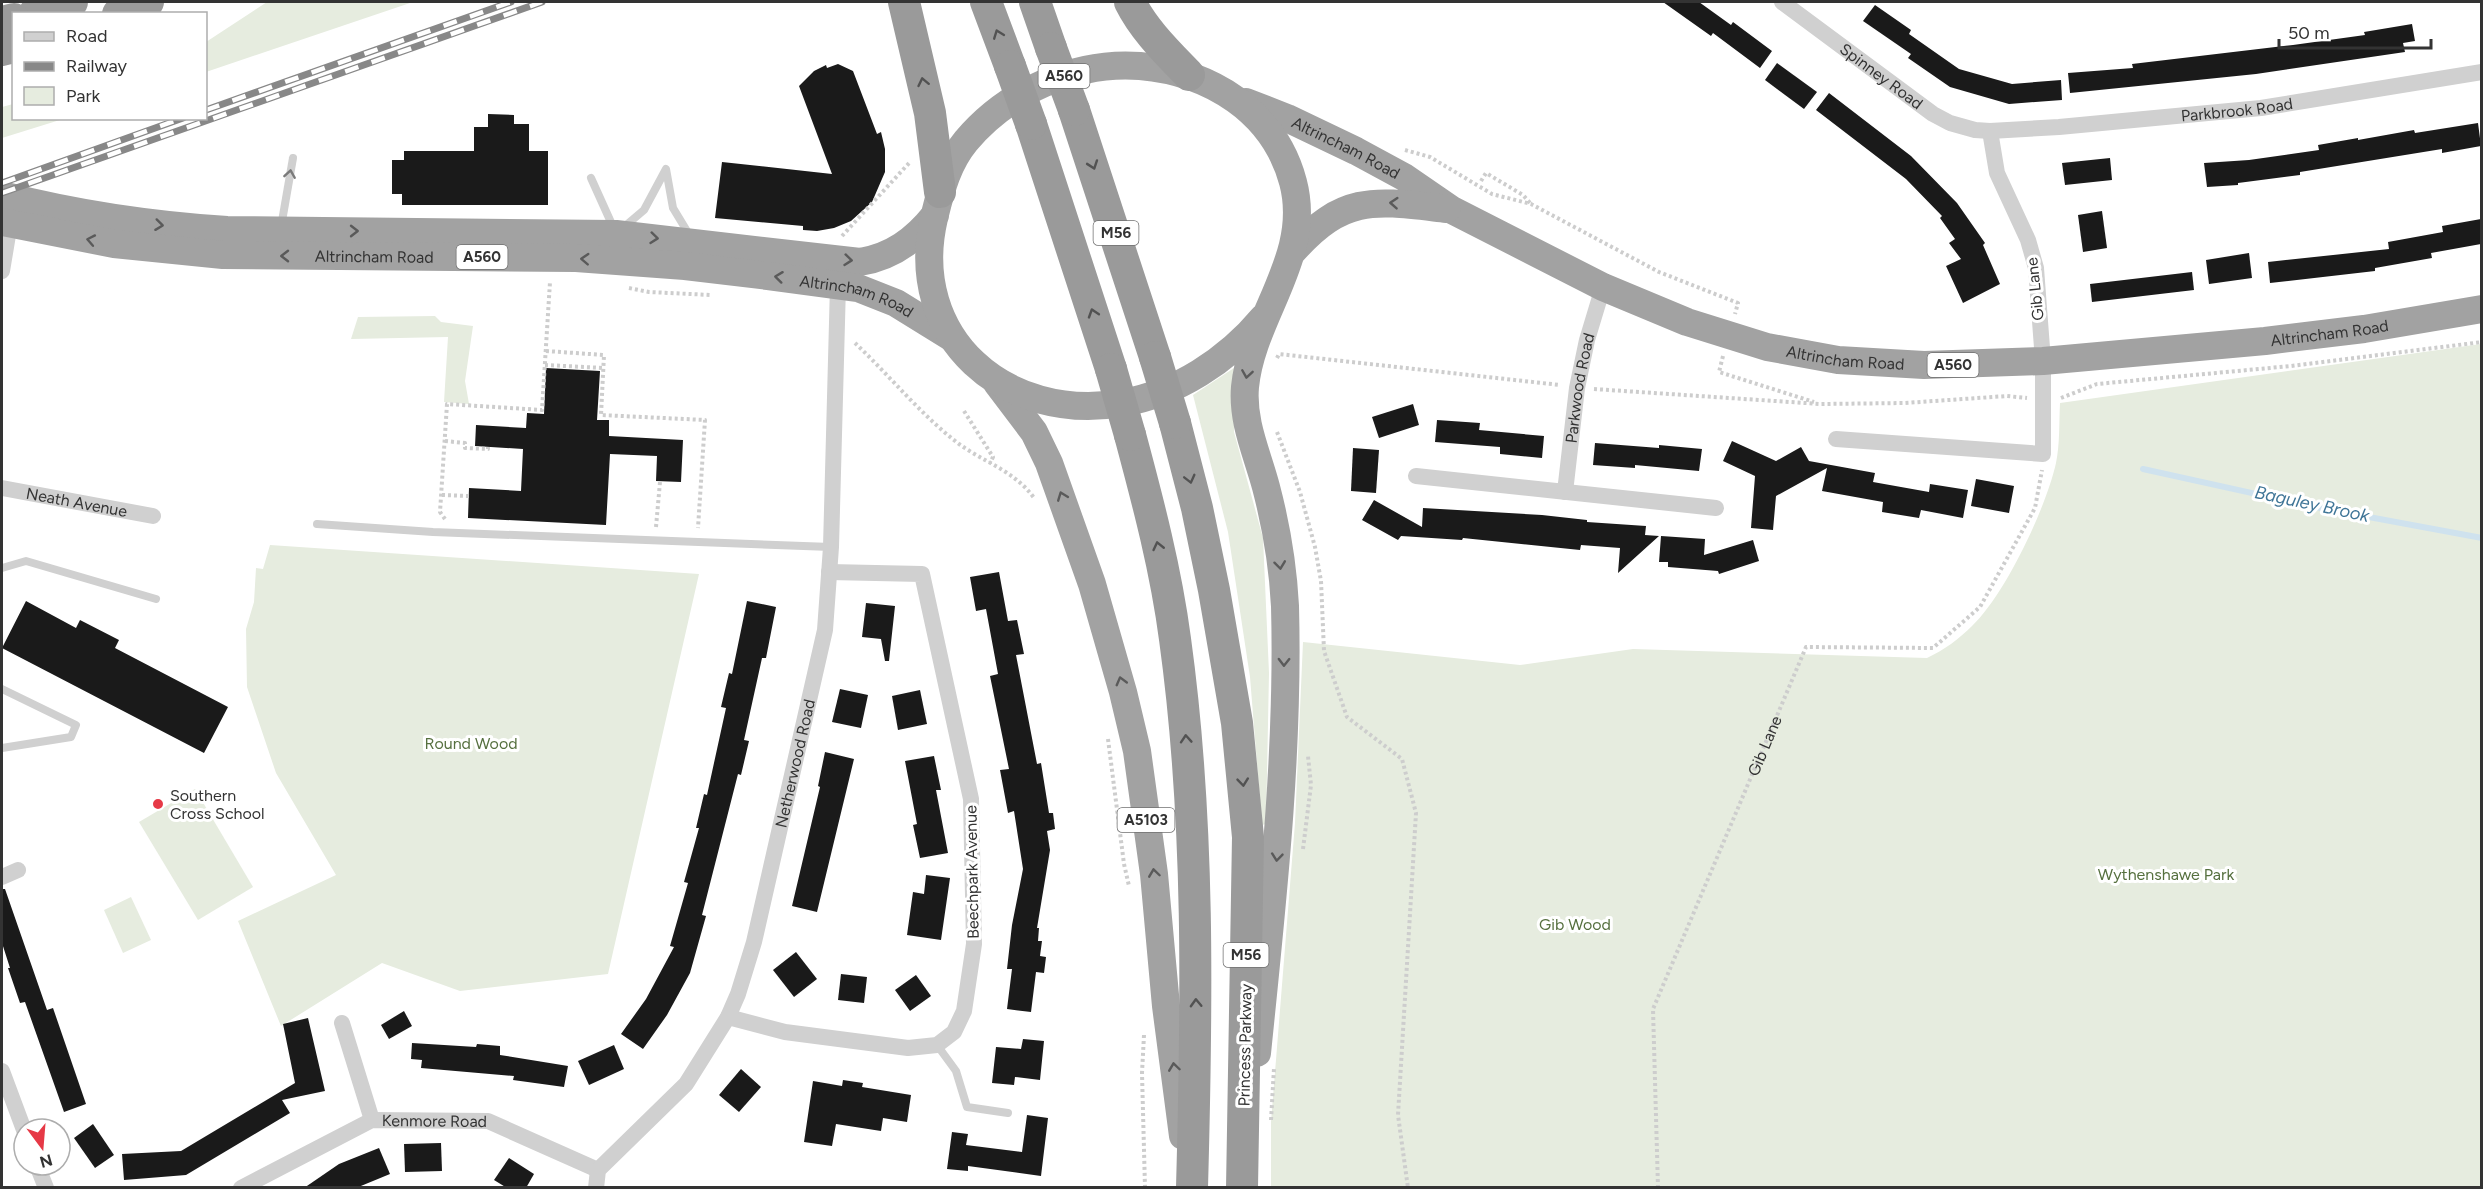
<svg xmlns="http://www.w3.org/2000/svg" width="2483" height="1189" font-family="Figtree,sans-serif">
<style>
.green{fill:#e6ecdf}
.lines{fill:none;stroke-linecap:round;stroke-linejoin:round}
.stream{stroke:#cfe2ee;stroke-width:6}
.building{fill:#1a1a1a}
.path{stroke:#cdcdcd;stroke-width:4;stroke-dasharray:3 3;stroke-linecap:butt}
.service{stroke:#d0d0d0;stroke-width:8}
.minor{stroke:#d0d0d0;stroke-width:16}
.trunk{stroke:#a2a2a2;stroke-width:28}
.motorway{stroke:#9a9a9a;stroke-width:32}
.rail-casing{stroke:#888;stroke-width:7}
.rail{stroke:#fff;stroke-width:4.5;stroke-dasharray:14;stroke-linecap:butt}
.motorway-bridge{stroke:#9a9a9a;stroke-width:32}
.oneway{stroke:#525252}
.oneway2{stroke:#7a7a7a}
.oneway3{stroke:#5a5a5a}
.poi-dot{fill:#e63946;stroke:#fff;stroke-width:2}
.labels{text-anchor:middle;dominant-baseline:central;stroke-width:6;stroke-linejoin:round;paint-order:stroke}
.shield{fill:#fff;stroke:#707070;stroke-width:1.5}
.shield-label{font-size:15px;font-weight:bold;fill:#333}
.street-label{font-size:16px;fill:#333;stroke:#fff}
.park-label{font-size:16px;fill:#56703f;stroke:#fff}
.poi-label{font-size:16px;fill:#333;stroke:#fff;text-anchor:start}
.water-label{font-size:18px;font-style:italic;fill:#3f7597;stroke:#fff}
</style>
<rect width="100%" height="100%" fill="#fff"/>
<!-- green -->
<g class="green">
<polygon points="267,2 413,2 206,72 206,42"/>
<polygon points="13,104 14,118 63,119 2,138 2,107"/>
<polygon points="435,316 441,322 473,326 465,381 469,404 444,402 448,337 351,339 358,317"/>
<path d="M2481,344V1187H1271V1122L1295,823L1303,642L1520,665L1633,649L1927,658C1944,650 1959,639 1972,626C2005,595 2046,508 2056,463C2060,444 2059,422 2060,403Z"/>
<polygon points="1234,368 1234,432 1263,538 1269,673 1266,824 1262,825 1250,677 1228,532 1193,395"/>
<polygon points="270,545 699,574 608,974 460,991 382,963 281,1026 238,921 336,875 276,773 247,687 246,629 254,602 256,568 263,569"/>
<polygon points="195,789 253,887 198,920 139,822"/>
<polygon points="131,897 151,940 123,953 104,910"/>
</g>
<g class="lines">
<!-- stream -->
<polyline class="stream" points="2143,469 2315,507 2482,538"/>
</g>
<!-- building -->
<g class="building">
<polygon points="1663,2 1699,2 1731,25 1733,22 1772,51 1760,68 1713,33 1711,36"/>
<polygon points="1875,5 1911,30 1909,34 1959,69 2012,84 2061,80 2062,100 2009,104 1950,87 1908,58 1911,54 1863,21"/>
<polygon points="2412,24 2415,41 2403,43 2405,52 2256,74 2070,93 2068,73 2133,68 2132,64 2293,45 2365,35 2364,32"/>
<polygon points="1777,63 1817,92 1804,109 1765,80"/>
<polygon points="838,64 853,71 877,134 881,132 885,149 885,172 872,202 851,221 834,228 817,231 803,230 803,226 715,218 722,162 832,174 799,86 814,71 826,65 827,68"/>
<polygon points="1829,93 1911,156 1957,203 1985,243 1983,245 2000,284 1963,303 1946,266 1961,259 1949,243 1955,239 1940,218 1942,216 1906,179 1816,110"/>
<polygon points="488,114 514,115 514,124 529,124 529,151 548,151 548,205 402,205 402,194 392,194 392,160 404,160 404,151 474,151 474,127 488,127"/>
<polygon points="2478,123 2481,146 2442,153 2442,149 2300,172 2300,175 2238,183 2238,185 2207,187 2204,163 2249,160 2319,150 2318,145 2358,138 2358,140 2414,130 2415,133"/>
<polygon points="2110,158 2112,180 2065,185 2062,163"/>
<polygon points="2102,211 2107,248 2083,252 2078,215"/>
<polygon points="2481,219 2481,244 2431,253 2432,258 2375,268 2375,271 2270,283 2268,262 2389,249 2388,242 2443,232 2442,226"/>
<polygon points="2249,253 2252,278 2209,284 2206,260"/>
<polygon points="2192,272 2194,290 2092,302 2090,284"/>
<polygon points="546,368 600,371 597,420 609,420 609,436 683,440 681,482 656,481 657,456 610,454 606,525 468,518 469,488 521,491 523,449 475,446 476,425 526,428 527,413 544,414"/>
<polygon points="1413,404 1419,425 1379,438 1372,417"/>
<polygon points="1437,420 1480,423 1479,430 1544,436 1542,458 1500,454 1500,447 1435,442"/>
<polygon points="1732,441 1776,461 1801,447 1809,461 1875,473 1873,482 1929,492 1930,484 1968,490 1963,518 1921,510 1919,518 1882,512 1883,502 1822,491 1827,468 1776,496 1773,530 1751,528 1755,476 1723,461"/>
<polygon points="1595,443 1659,448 1659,445 1702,449 1699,471 1635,465 1635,468 1593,465"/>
<polygon points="1353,448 1379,450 1376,493 1351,491"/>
<polygon points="1976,479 2014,486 2009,513 1971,506"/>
<polygon points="1374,500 1422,527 1423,508 1542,515 1587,520 1587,522 1646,526 1645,535 1659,536 1618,573 1620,548 1581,545 1580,550 1463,538 1462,540 1401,536 1398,540 1362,520"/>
<polygon points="1661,536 1705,539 1704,555 1753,540 1759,561 1719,574 1718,571 1668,567 1668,562 1659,562"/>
<polygon points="999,572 1008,621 1017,620 1024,654 1016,655 1037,764 1041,763 1049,813 1053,813 1055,829 1047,831 1050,850 1037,928 1039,928 1038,941 1042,941 1040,956 1046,957 1044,973 1036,972 1031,1012 1007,1009 1012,969 1007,969 1012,925 1023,869 1014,811 1008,813 1000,770 1009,769 990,676 998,674 986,609 976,611 970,577"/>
<polygon points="26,601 76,628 80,620 119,640 115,648 228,707 204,753 2,648"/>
<polygon points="747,601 776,607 766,658 762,658 744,740 749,741 741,775 738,774 702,915 706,916 690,973 667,1015 643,1049 621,1034 646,999 674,947 670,946 688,883 684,882 699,828 696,828 704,794 707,795 726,708 721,707 729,673 732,674"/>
<polygon points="866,603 895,606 889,661 885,661 881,639 862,637"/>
<polygon points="840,689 868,695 861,728 832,722"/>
<polygon points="920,690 927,724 898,730 892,696"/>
<polygon points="825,752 854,759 817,912 792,906 820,787 818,786"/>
<polygon points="934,756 941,790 936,790 948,853 920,858 913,825 917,824 905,761"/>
<polygon points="926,875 950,878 941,940 907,935 913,892 924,894"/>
<polygon points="2,889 5,889 47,1010 53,1008 86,1104 64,1112 25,1002 20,1003 8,968 10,968 2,943"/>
<polygon points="796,952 817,979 794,997 773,970"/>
<polygon points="841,974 867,977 864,1003 838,1000"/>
<polygon points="916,975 931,996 910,1011 895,990"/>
<polygon points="404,1011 412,1026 389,1039 381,1025"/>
<polygon points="308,1018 325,1091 282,1100 290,1113 186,1175 124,1180 122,1154 181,1151 295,1083 283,1024"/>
<polygon points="1023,1039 1044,1041 1040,1080 1015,1077 1014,1085 992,1083 996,1047 1021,1049"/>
<polygon points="412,1043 476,1047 477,1044 500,1046 500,1055 568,1066 564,1087 513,1080 514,1076 421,1068 422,1060 411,1059"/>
<polygon points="614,1045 624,1069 589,1085 578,1061"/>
<polygon points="741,1069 761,1087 739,1112 719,1095"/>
<polygon points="843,1080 863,1083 862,1087 911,1095 907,1122 883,1118 881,1131 836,1124 832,1146 804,1142 813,1081 842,1086"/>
<polygon points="1027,1115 1048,1118 1041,1176 968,1166 968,1171 947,1169 952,1132 968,1134 966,1145 1022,1152"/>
<polygon points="93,1124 114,1155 95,1168 74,1138"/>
<polygon points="441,1143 442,1171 405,1172 404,1144"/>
<polygon points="379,1148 390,1174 356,1188 304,1188 339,1164"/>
<polygon points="509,1158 534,1174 526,1188 507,1188 494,1180"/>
</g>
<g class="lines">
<!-- path -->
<g class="path">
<polyline points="1405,150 1430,157 1492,194 1531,204 1659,272 1738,303 1735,314"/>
<polyline points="1481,181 1486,173 1523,195 1531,204"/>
<polyline points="842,236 910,162"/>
<polyline points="629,288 649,292 711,295"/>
<path d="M855,343C890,376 921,415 959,444C984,462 1016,472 1034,498"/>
<polyline points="546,351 604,355 601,415 705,420 698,528"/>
<polyline points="1723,356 1719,372 1814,402"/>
<polyline points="1277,358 1279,354 1560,385"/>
<polyline points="545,365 604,368"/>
<polyline points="1594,389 1820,404 1905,403 2007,396 2027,398"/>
<polyline points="2061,398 2097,384 2291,366 2482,342"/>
<polyline points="964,411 993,457 990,463"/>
<polyline points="1277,432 1300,492 1315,547 1321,581 1324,651 1347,717 1402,759 1416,813 1398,1115 1408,1188"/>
<polyline points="445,441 465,443 465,448 488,449 488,447"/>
<polyline points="442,495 469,496"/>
<polyline points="445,519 440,512 447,404 542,410 550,282"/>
<polyline points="656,527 660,482"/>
<polyline points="1108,739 1124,864 1129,886"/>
<polyline points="1303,849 1311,785 1308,756"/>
<polyline points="1144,1035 1142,1073 1145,1188"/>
<polyline points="1271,1120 1274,1068"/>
<path id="s1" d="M1658,1188L1653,1009L1806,647L1933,648L1980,607L2035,508L2042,470"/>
</g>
<!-- service -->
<g class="service">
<polyline points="591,178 614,229"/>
<polyline points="281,227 293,158"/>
<polyline points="624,227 644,210 666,169 673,208 690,236"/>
<polyline points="317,524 433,532 831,547"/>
<polyline points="2,568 26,561 156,599"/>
<polyline points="2,689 76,725 71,737 2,748"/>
<polyline points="937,1045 956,1071 967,1107 1008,1113"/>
</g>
<!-- minor -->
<g class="minor">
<path id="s2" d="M1782,2L1933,114L1950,123L1975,130L1990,131L2059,127L2261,108L2482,72"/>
<polyline points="2,271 10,223"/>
<polyline points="1836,439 2043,454 2043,361 2036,268 2028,240 1997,173 1990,131"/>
<polyline points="1416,476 1716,508"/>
<path id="s3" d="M2,488L153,516"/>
<path id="s4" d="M1565,492L1577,388L1587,340L1603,287"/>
<polyline points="2,877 18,870"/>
<polyline points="728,1017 785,1032 908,1048 937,1045 954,1032 964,1011 974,944 971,799 922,574 829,572"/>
<polyline points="342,1023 372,1120"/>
<polyline points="2,1071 24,1130"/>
<polyline points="37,1165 46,1188"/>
<path id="s5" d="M241,1188L372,1120L488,1121L598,1170"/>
<path id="s6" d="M596,1188L598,1170L686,1084L728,1017L738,994L754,942L825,630L831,547L838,285"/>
</g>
<!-- trunk -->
<g class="trunk">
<path id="s7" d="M1246,102L1287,118L1356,151L1404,177L1452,210L1603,287L1687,322L1767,347L1838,360L1924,365L2043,361L2265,341L2364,329L2482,309"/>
<path d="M2,195C76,214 151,225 227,230L616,234L860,262C892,257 915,240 935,215"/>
<path id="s8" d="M2,222L114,244L223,255L576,258L685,266L768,276L858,288L896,303L951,337"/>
<path d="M1294,250C1345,193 1377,201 1447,209"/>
<polyline points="997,383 1034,432 1049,463 1092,584 1123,692 1137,751 1154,874 1166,1006 1183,1136"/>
<path d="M1257,1053C1272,905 1289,756 1285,606C1283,567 1276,525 1266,487C1257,453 1242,422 1245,387C1252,315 1313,257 1293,182C1274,111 1210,72 1140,66C1075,61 1007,92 966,141C947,164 941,190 934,218C906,338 1006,423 1122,403C1176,394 1228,360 1263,318"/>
</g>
<!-- motorway -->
<g class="motorway">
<polyline points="904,2 930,113 940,192"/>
<polyline points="986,2 1010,66"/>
<polyline points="1035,2 1051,48"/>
<path d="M1130,2C1144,30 1167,52 1189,75"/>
<polyline points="34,14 72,2"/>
<polyline points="118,14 148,2"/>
<polyline points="2,22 14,19"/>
<polyline points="2,50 14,47"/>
<polyline points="1074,110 1155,357"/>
<polyline points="1031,124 1111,369"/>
<polyline points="1175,423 1197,508 1214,590 1237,723 1248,837 1242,1188"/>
<path d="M1130,435C1148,502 1166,570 1175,639C1200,820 1197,1005 1192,1188"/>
</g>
<!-- rail casing -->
<g class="rail-casing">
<g id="rail">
<polyline points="206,110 511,2"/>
<polyline points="2,183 183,118"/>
<polyline points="2,193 542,2"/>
</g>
</g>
<!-- rail -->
<use href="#rail" class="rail"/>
<!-- motorway-bridge -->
<g class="motorway-bridge">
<polyline points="1051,48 1074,110"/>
<polyline points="1010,66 1031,124"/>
<polyline points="1155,357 1175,423"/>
<polyline points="1111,369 1130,435"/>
</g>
</g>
<!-- one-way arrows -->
<defs><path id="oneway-chevron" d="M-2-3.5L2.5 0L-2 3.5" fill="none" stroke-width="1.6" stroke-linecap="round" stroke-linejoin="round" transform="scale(1.5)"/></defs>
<g class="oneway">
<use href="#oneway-chevron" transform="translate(998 34) rotate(-111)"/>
<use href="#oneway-chevron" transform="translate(923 82) rotate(-102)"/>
<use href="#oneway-chevron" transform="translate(1093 165) rotate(71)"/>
<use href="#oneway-chevron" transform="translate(1093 313) rotate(-108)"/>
<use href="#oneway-chevron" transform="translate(1190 479) rotate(76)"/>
<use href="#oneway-chevron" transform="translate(1158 546) rotate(-103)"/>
<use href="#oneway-chevron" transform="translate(1186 739) rotate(-94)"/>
<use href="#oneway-chevron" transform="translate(1243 782) rotate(84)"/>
<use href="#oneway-chevron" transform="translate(1196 1003) rotate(-92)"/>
</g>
<use class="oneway2" href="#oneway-chevron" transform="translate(290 174) rotate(-81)"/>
<g class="oneway3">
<use href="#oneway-chevron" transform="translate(1394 203) rotate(-176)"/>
<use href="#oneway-chevron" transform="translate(159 225) rotate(7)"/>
<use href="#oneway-chevron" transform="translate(354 231)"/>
<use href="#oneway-chevron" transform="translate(654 238) rotate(6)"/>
<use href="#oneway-chevron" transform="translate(91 240) rotate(-169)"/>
<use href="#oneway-chevron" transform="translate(285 256) rotate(-180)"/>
<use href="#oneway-chevron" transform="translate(585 259) rotate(-177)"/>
<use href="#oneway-chevron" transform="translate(848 260) rotate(6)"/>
<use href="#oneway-chevron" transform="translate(779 277) rotate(-173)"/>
<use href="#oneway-chevron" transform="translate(1247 374) rotate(99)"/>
<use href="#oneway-chevron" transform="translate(1062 496) rotate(-111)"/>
<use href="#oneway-chevron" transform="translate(1280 565) rotate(83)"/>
<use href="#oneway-chevron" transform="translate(1284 662) rotate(91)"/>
<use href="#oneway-chevron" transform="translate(1121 681) rotate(-105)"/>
<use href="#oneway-chevron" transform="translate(1277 857) rotate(96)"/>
<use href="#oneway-chevron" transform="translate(1154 873) rotate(-98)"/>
<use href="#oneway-chevron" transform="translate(1174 1067) rotate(-98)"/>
</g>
<!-- markers -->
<circle class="poi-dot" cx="158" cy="804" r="6"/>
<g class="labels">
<!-- shield labels -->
<g class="shield">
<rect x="1038.5" y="64" width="51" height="24" rx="4.5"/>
<rect x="1093.5" y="221" width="45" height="24" rx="4.5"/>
<rect x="456.5" y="245" width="51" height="24" rx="4.5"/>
<rect x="1927.5" y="353" width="51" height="24" rx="4.5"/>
<rect x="1117.5" y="808" width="57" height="24" rx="4.5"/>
<rect x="1223.5" y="943" width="45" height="24" rx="4.5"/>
</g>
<g class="shield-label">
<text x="1064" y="76">A560</text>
<text x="1116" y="233">M56</text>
<text x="482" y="257">A560</text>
<text x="1953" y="365">A560</text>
<text x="1146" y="820">A5103</text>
<text x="1246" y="955">M56</text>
</g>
<!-- street labels -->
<g class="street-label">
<text stroke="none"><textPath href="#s2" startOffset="124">Spinney Road</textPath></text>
<text stroke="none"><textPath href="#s2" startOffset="496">Parkbrook Road</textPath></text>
<text stroke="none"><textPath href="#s7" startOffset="110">Altrincham Road</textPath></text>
<text stroke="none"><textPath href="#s8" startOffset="375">Altrincham Road</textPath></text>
<text transform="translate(2035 289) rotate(-96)">Gib Lane</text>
<text stroke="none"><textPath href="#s8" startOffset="861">Altrincham Road</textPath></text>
<text stroke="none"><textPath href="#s7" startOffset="1143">Altrincham Road</textPath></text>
<text stroke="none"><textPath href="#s7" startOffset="657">Altrincham Road</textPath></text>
<text stroke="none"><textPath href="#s4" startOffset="105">Parkwood Road</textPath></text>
<text stroke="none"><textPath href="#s3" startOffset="76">Neath Avenue</textPath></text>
<text stroke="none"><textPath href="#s1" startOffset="465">Gib Lane</textPath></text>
<text stroke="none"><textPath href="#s6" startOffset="483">Netherwood Road</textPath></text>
<text transform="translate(972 872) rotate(-91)">Beechpark Avenue</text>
<text transform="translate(1245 1045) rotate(-89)">Princess Parkway</text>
<text stroke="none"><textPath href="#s5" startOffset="210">Kenmore Road</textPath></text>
</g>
<!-- park labels -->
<g class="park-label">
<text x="471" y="743">Round Wood</text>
<text x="2166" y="874">Wythenshawe Park</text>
<text x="1575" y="924">Gib Wood</text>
</g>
<!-- poi labels -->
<g class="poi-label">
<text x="170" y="795">Southern<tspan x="170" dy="18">Cross School</tspan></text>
</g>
<!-- water labels -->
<g class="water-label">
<text transform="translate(2312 504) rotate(12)">Baguley Brook</text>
</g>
</g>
<!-- border -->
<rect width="2483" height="1189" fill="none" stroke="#333333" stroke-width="6"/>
<!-- legend -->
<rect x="12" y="12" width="195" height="108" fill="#ffffff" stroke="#adadad" stroke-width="1.5"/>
<rect x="24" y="32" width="30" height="9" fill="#d0d0d0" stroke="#adadad" stroke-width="1.5"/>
<text x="66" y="42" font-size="18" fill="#333333">Road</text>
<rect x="24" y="62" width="30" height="9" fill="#888888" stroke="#adadad" stroke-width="1.5"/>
<text x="66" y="72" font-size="18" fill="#333333">Railway</text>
<rect x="24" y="87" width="30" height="18" fill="#e6ecdf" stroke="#adadad" stroke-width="1.5"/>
<text x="66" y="102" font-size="18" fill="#333333">Park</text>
<!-- north arrow -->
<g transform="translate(42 1147) rotate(164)"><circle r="28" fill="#ffffff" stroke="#adadad" stroke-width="1.5"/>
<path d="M0-4.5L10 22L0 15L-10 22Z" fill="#e63946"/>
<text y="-9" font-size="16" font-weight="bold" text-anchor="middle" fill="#333333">N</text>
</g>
<!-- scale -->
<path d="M2279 39v9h152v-9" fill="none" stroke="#333333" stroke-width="3"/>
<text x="2288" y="39" font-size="18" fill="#333333" stroke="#ffffff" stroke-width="4.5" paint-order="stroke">50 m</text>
</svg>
